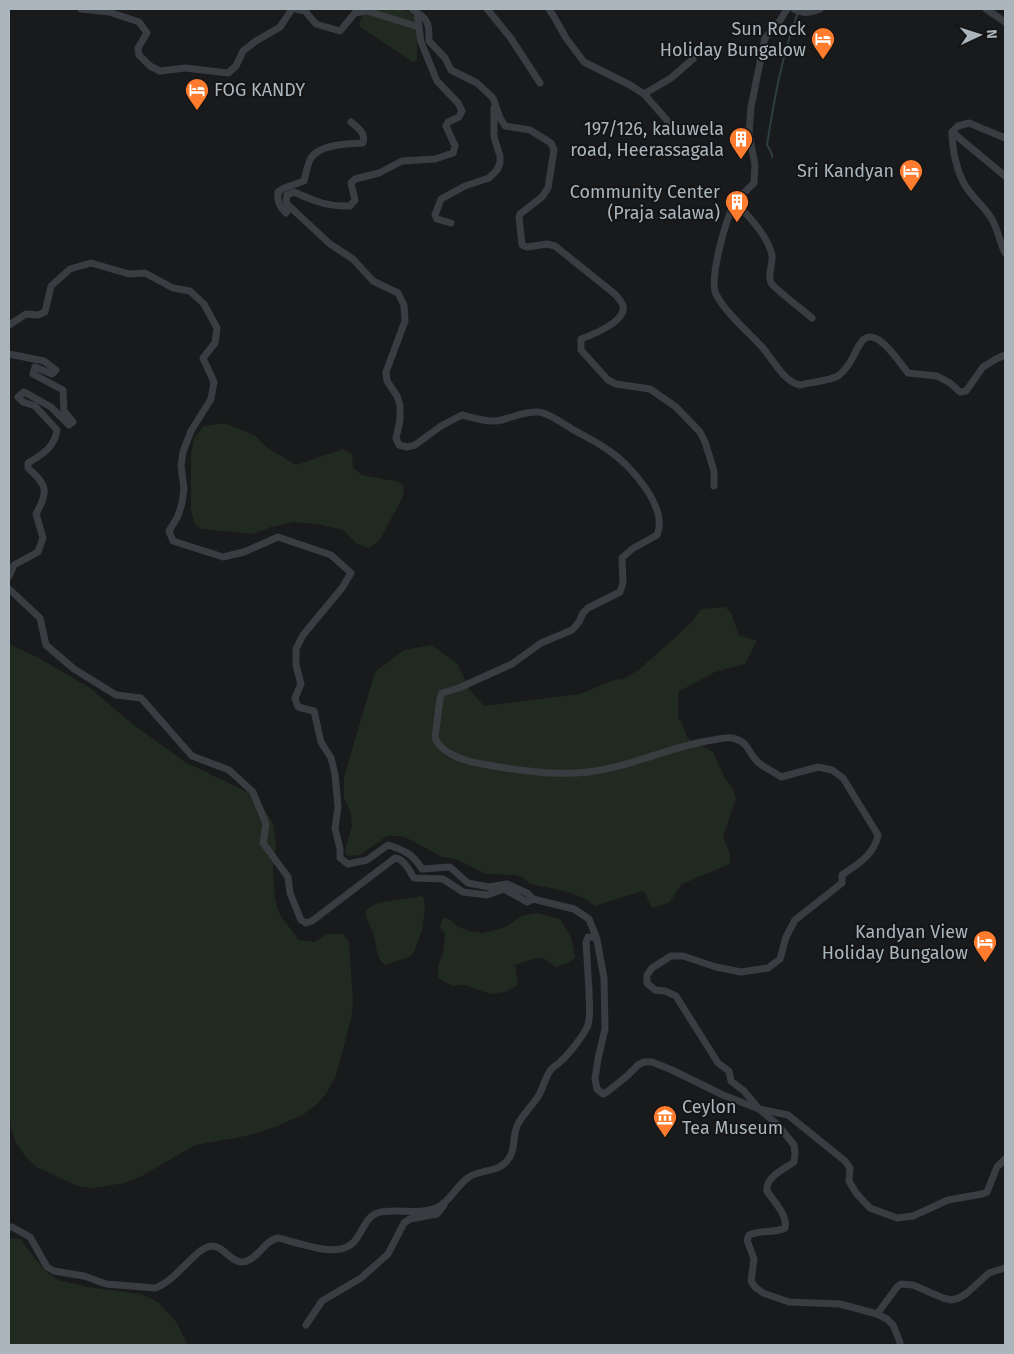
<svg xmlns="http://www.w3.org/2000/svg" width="1014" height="1354" font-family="'Fira Sans',sans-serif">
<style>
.green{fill:#212a20}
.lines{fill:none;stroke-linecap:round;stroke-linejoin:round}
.stream{stroke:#2d3e41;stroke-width:2}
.minor{stroke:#393d41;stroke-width:7}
.labels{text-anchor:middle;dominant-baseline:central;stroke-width:4;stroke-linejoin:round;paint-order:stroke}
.poi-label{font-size:18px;fill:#aab5bc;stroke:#141517;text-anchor:end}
</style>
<rect width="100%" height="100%" fill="#191a1b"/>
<!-- green -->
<g class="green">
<path d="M367,9C380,9 411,4 416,21C419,29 417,50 417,60L413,62L360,27L359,23Z"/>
<polygon points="225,423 254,435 268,448 296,465 343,449 352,454 353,468 362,475 400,482 404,488 403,497 379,541 369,548 357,544 343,530 317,524 294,522 271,527 254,534 201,529 194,523 191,510 191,455 194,438 204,426"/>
<path d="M725,607L731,613L739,635L757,641L745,664L715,672L678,692V717L683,726L687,738L713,752L725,778L732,788L736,798L723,837L730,854V864L682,884L670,902L653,908C647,902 649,896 642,891L595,906L584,898L568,892L531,884L522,877L515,875L486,874L456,859L442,857L407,838L399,836H387L360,855L348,856L345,853L346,847L352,826L350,811L344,798V777L375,672L404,650L431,645L457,663L470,690L484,706L580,694L614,680L624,679L641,668L690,624L701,609Z"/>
<polygon points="9,644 37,657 90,688 134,725 185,762 241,789 256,797 273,823 276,846 273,869 275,900 280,915 299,940 314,942 327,934 343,934 349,942 353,1003 351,1019 336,1076 326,1094 316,1105 304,1114 275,1127 246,1136 195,1145 140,1177 125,1183 93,1188 77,1186 37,1167 25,1156 16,1143 11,1127 9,1113"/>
<path d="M423,896L425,908L422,930L414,952L411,956L386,965C374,959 378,944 373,933C370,922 366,923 366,910L377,903Z"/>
<polygon points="538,913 560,919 571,937 575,958 566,964 556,967 543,958 532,959 515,965 518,985 505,992 490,994 465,985 452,986 438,978 438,965 443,954 445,934 440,927 443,918 449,919 458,927 473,932 482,933 506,927 521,916"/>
<polygon points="11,1238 20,1239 45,1271 58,1280 88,1287 141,1294 158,1302 177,1323 188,1345 9,1345 9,1240"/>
</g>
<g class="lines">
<!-- stream -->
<path class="stream" d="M772,157V154L767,145C774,100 782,55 798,12"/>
<!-- minor -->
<g class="minor">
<polyline points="81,9 109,12 139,22 147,33 138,48 139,55 150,66 160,71 185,68 228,73 236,66 243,51 256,41 280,27 292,9"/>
<polyline points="296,9 305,11 316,24 340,31 355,13 367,11 419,27"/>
<path d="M412,9L417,13L421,42L437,81L458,103L462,111L459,117L448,122L446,126L455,146L453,153L435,159L402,161L379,173L355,179L351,183L355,200L350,206C328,207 314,201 294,192L287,195L286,201L288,205L330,244L353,259L373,281L398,293L404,305L405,321L386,372L387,381L397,396L400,405V420L396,438L399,445L407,447L415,445L441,426L462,415C473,418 485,422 496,421C510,419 523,411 538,412C547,412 564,424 572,429C584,436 597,442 608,450C630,464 669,508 657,535L632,549L622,558L623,583L620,592L588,608L583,613L579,622L572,630L541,643L512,664L459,688L442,693L440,699L435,737C439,753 467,762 482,764C516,770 552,776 588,772C631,767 671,746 713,740C719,739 726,737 732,738C750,742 747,753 759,763C765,768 774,772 781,777L818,767L832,770L843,778L878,835C874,855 858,864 842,875V883L795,920L786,937L780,959L768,968L741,972L716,967L683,956H671L652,968L647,975V983L655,990L665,991L676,996L718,1063L729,1071L731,1081L744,1091L759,1109L778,1125L794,1145L795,1154L794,1162C784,1169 765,1177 767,1191C774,1202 788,1215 785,1228C773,1234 760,1229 749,1235L747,1240L754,1259L751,1281L755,1287L763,1293L789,1302L840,1304L877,1314L887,1319L893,1325L900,1342V1345"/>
<polyline points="487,9 510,37 540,83"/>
<polyline points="549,9 553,15 566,38 584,62 630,85 644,94 673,127 689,132"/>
<path d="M787,9L779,22L765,38L751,107L749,134L755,165L754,183C748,189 741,195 736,202C726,216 709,279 716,294C724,311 749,333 763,348C773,360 784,382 800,385C809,383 832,380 838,376C850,367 853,355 860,344C874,321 899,362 908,373L937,376L950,383L960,392L966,391L983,367L996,359L1005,355"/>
<path d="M794,9C804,14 810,13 820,9"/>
<polyline points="986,9 1005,22"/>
<path d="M417,13C430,20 429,28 429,41L445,58L451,70L477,83L493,98L500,118L505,126L530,130L551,143L554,150L548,188L542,197L520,214L519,217L522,245L527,247L547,244L555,246L616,295C618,298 622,302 623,306C627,321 592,335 581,339V350L608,380L616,384L650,389L676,407L700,432L705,442L714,471V486"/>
<polyline points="644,94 671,78 693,59"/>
<polyline points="952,132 1005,176"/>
<path d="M1005,138L969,123L958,126L952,132C952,149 957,173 966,187C974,199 986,208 993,221C998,231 1000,243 1005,253"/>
<path d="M735,202C747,214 770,239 772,256C773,266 767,273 771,283C774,288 805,312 812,318"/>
<path d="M288,205V209L286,213C279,206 277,201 278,192L284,188L304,181C306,174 307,165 311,158C320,144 348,144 363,143C366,133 358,128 351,122"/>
<polyline points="451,223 437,219 435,215 441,199 465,186 489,178 497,170 500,163 500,156 494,137 494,108"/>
<path d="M9,325L26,314L38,315L45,312L51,286L70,269L91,263L129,274L145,273L173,288L190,291L204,304L217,328L215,343L203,358L214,382L211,399L191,431L183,452L181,466L184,489L182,503L178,516L169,531L173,541L223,557L244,552L278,537L331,555L351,573L342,588L303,635L296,649V665L301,684L295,698L298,707L314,711L321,742L331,758L335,774L338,807L335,828L340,849V858L348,864L367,860L388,845C404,850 413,854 422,869L450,867L468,883L489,887L507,884L527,893L533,899L527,902L504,889L487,895L463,892L443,879L414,878C409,870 404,859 395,858L312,921L306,923L301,920L290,893L288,877L263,843L266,824L253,792L229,770L192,756L141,698L116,695L74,669L46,645L40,618L9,589"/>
<path d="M9,354L44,361L56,370L52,374L35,367L33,374L63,390L64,411L73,422L69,425L51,407L24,392L18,397L23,402L35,406L57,430C54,448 43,454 28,463V468C47,485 49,491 36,514L43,538L38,552L14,565L9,576"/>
<polyline points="533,899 574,909 589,919 597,939"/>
<path d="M9,1227H12L30,1237L47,1267L54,1271L84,1276L106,1284L155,1288C177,1281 195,1247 212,1246C224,1246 229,1261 241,1262C257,1262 264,1240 278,1238C281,1238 286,1240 289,1241C306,1245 324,1252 341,1249C363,1244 360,1220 377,1213C392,1208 415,1214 430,1210C449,1206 454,1187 469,1177C480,1169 497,1173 507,1161C516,1151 512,1138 517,1126C521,1116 533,1105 539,1095C543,1088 545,1078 550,1071C552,1067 558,1065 561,1061C569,1054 584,1035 588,1025C591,1014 589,1002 589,991C588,975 587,958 586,942L588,937H593L597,940L604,978L605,1029L598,1059L595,1079L597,1089L603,1094L607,1092L627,1076L638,1065L644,1062H652L672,1070L723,1095L759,1109L788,1115L845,1161L850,1168L849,1181L856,1193L870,1208L897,1218L913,1216L948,1200L982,1194L987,1192L997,1167L1005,1159"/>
<polyline points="877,1314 897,1287 901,1284 913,1285 943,1298 951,1300 959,1298 967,1293 989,1273 1005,1268"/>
<polyline points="306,1325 322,1301 361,1278 388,1254 404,1223 410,1219 437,1214 444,1205"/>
</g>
</g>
<!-- icons -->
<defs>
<g id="hotel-pin" transform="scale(1.25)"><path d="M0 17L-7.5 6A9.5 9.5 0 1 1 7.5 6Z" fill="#ff7b2d" stroke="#141517"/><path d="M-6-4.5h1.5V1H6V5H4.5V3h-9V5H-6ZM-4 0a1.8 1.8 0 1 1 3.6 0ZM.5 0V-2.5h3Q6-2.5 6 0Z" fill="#fff"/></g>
<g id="building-pin" transform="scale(1.25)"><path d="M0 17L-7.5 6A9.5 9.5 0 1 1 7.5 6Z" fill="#ff7b2d" stroke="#141517"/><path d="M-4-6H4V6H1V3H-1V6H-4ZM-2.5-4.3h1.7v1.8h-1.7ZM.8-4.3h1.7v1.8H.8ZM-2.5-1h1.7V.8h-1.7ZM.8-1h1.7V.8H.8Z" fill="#fff"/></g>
<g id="museum-pin" transform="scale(1.25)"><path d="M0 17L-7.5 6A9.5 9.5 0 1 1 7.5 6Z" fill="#ff7b2d" stroke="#141517"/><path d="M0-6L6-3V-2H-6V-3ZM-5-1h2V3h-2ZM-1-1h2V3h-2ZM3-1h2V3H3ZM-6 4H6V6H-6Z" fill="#fff"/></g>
</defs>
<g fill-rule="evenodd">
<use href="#hotel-pin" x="823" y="39"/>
<use href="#hotel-pin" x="197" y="90"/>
<use href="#building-pin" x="741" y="139"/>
<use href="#hotel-pin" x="911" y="171"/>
<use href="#building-pin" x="737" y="202"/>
<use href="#hotel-pin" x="985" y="942"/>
<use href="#museum-pin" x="665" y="1117"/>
</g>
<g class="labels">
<!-- poi labels -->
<g class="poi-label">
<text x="806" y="29">Sun Rock<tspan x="806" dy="21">Holiday Bungalow</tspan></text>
<text x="214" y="90" text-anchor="start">FOG KANDY</text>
<text x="724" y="129">197/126, kaluwela<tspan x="724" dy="21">road, Heerassagala</tspan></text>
<text x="894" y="171">Sri Kandyan</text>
<text x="720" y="192">Community Center<tspan x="720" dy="21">(Praja salawa)</tspan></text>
<text x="968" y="932">Kandyan View<tspan x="968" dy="21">Holiday Bungalow</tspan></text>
<text x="682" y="1107" text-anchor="start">Ceylon<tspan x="682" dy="21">Tea Museum</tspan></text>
</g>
</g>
<!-- border -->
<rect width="1014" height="1354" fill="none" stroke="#aab5bc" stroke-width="20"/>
<!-- north arrow -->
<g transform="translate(979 35) rotate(86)" stroke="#141517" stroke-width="4" paint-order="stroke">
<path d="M0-4L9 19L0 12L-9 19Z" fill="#aab5bc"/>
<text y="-8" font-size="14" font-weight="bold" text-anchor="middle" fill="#aab5bc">N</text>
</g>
</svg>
